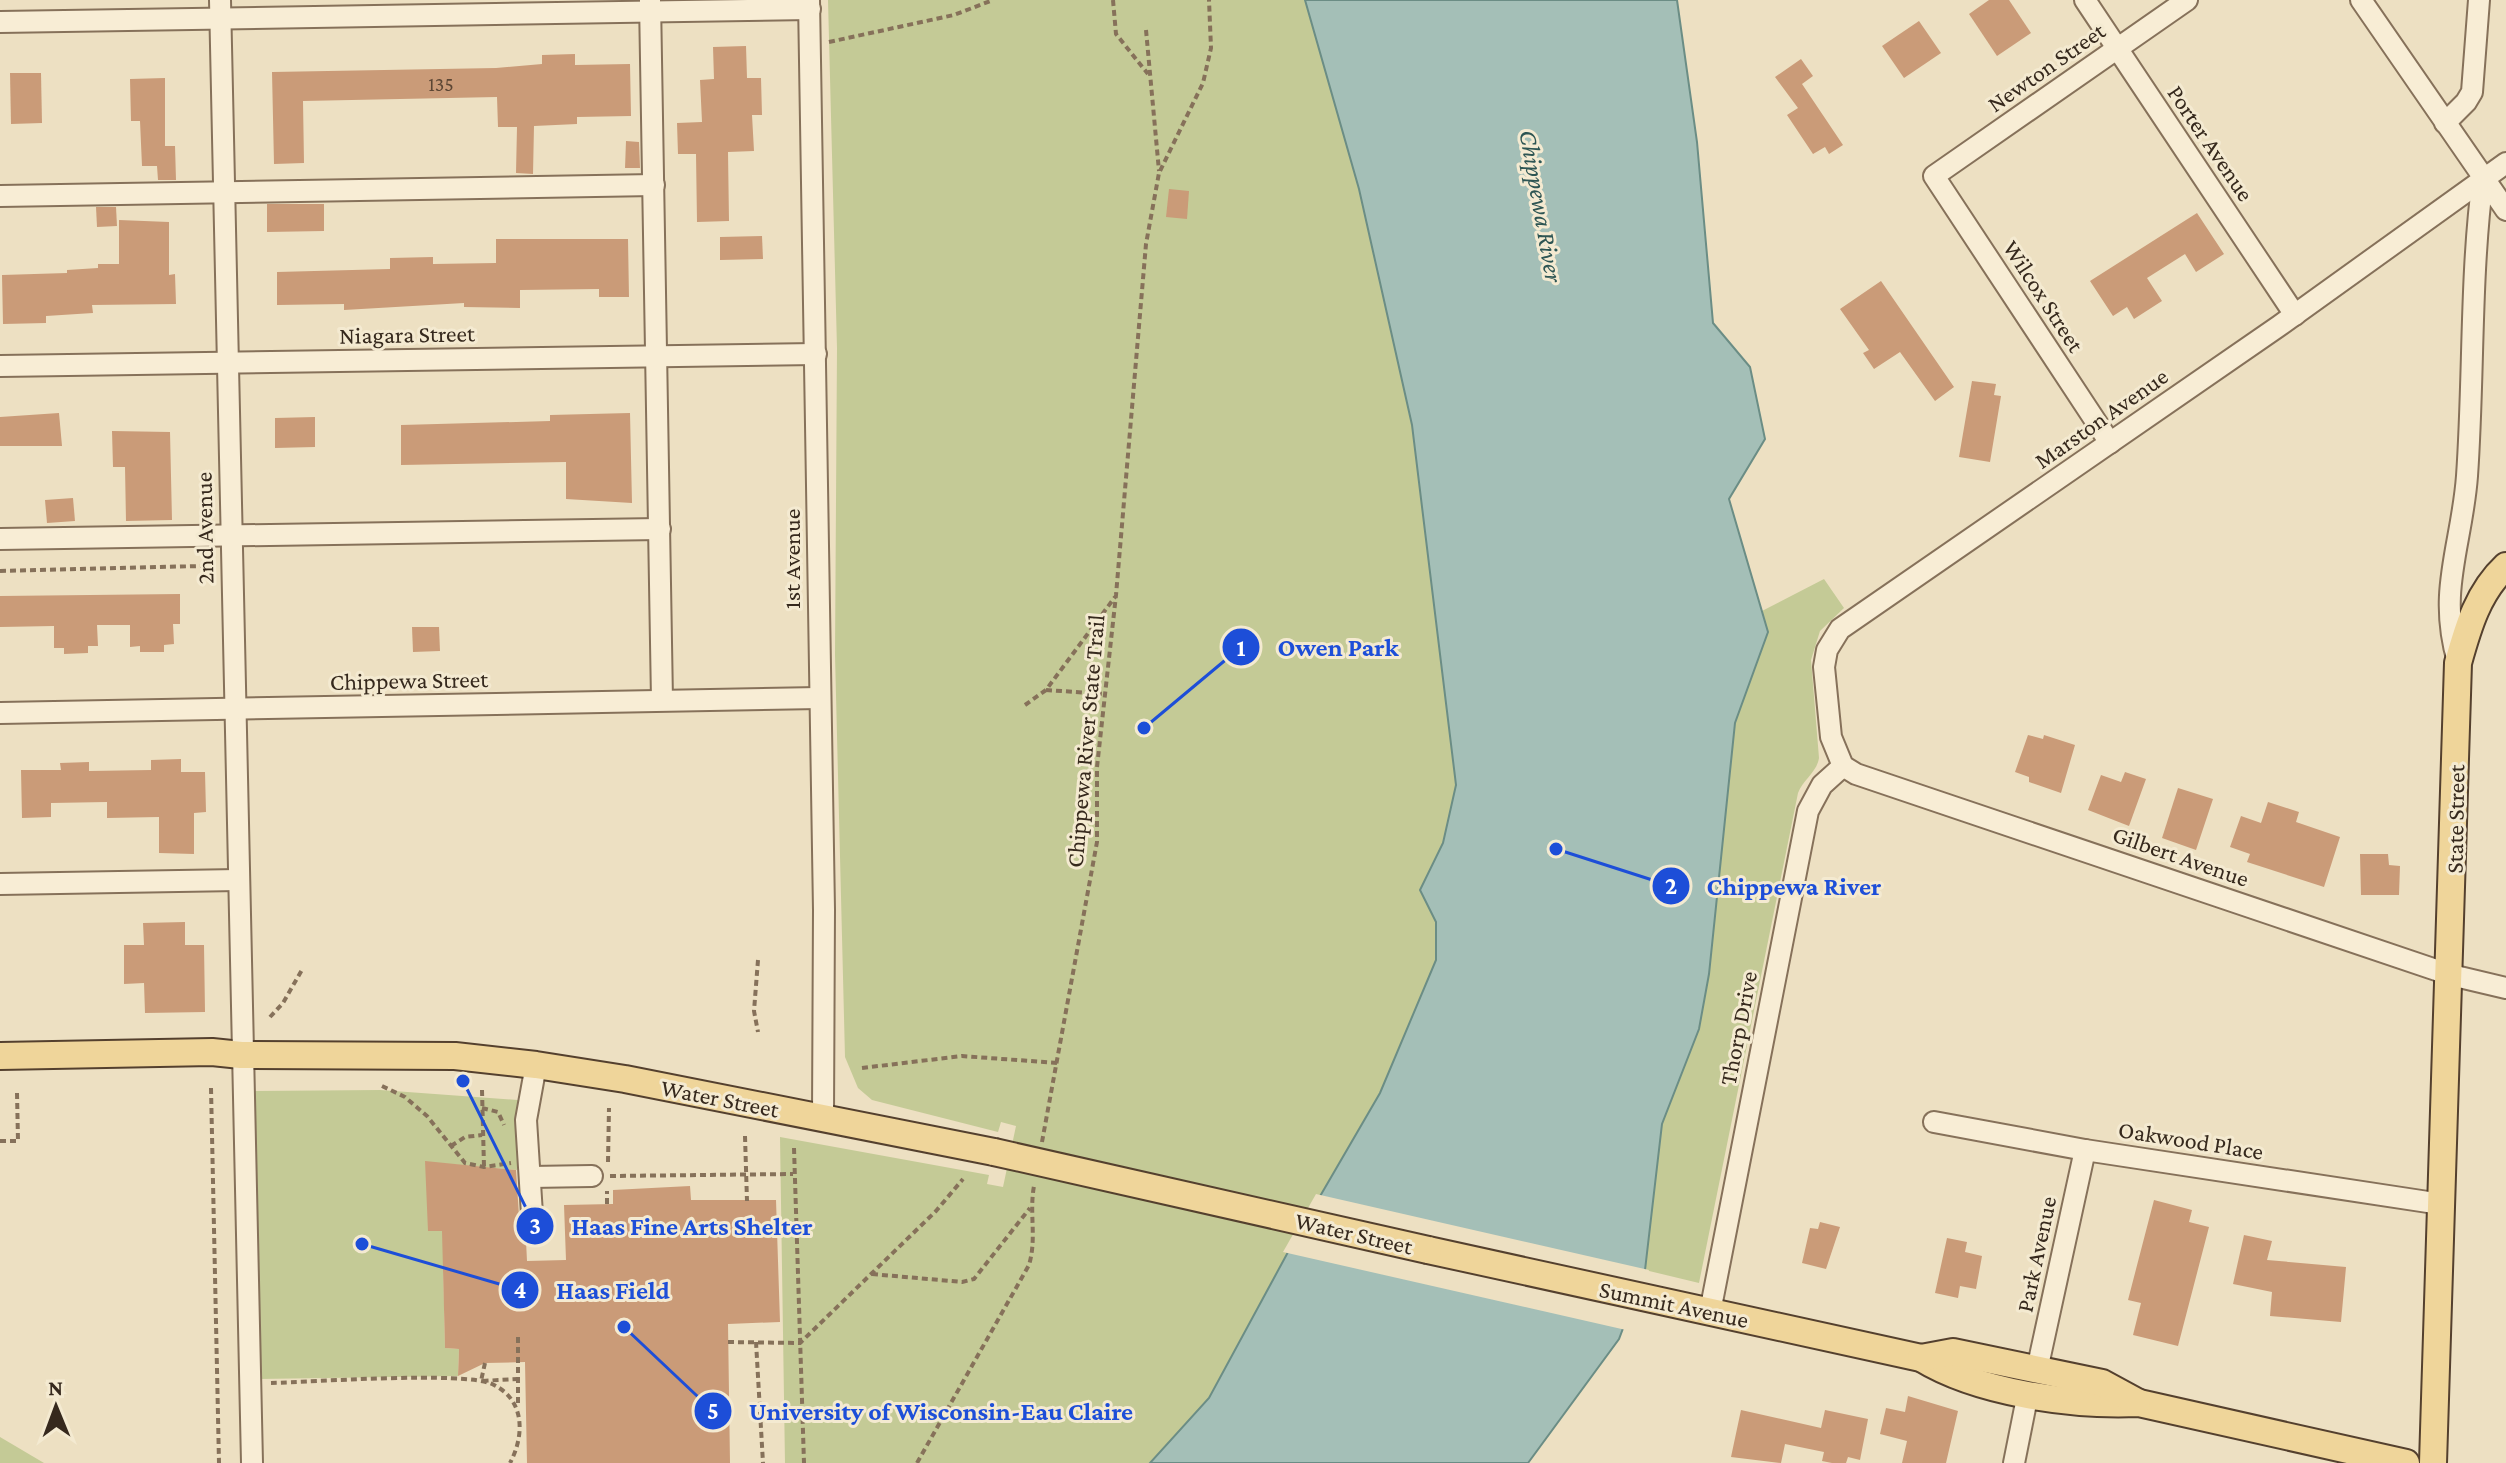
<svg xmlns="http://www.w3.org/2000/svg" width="2506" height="1463" font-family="'Crimson Pro',serif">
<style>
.green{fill:#c4ca96}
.water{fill:#a4bfb7;stroke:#6b8d85;stroke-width:2}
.pier{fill:#ede0c2}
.building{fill:#ca9b78}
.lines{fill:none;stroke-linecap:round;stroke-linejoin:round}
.minor-casing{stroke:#86715a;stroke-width:24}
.major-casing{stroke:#54402e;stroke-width:30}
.path{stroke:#86715a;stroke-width:4;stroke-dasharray:6 4;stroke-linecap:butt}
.minor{stroke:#f8edd5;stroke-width:20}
.major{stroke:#efd59a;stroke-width:26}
.major-bridge-casing{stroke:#54402e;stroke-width:30;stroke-linecap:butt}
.major-bridge{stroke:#efd59a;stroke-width:26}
.labels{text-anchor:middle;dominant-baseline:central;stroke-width:6;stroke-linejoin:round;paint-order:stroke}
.number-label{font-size:20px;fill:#5b4634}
.street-label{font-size:24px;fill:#36291d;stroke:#f4ead1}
.water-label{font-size:26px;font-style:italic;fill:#2d5553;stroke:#f4ead1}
.leader{fill:none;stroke:#1d4ed8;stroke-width:3}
.callout-dot{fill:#1d4ed8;stroke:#f4ead1;stroke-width:3}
.mark-label{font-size:24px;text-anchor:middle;font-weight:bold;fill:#fff}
.callout-label{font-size:26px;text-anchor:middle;font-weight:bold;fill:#1d4ed8;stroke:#f4ead1;stroke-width:6;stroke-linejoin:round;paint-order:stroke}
</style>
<rect width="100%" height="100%" fill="#ede0c2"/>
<!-- green -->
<g class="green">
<polygon points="828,0 1305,0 1359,189 1412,425 1456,785 1443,843 1421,889 1436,922 1436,960 1380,1093 1294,1241 1209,1398 1150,1463 785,1463 780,1137 989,1175 987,1184 1003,1187 1016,1126 1001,1122 998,1132 872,1100 858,1088 845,1057 835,655 837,348"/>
<path d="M1824,579L1844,608L1820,631L1811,660L1819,758C1817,772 1803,780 1798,793L1699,1283L1645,1270L1662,1124L1699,1029L1709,974L1735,723L1768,632L1762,611Z"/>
<polygon points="380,1090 518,1100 517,1170 425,1162 468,1231 443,1259 445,1348 459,1349 458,1376 259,1379 252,1091"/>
<polygon points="0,1437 44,1463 0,1463"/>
</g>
<!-- water -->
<polygon class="water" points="1305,0 1677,0 1697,142 1713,323 1750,367 1765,439 1729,499 1768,632 1735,723 1709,974 1699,1029 1662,1124 1645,1270 1619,1339 1528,1463 1150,1463 1209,1398 1294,1241 1380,1093 1436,960 1436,922 1420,890 1443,843 1456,785 1412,425 1359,189"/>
<!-- pier -->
<polygon class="pier" points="1316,1194 1649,1270 1626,1330 1283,1252"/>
<!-- building -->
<g class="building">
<polygon points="1989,0 2009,0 2031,33 1997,56 1969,14"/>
<polygon points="1919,21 1941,53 1904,78 1882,46"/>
<polygon points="746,46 747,78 761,78 762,115 752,115 754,151 728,152 729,221 697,222 696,154 678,154 677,123 702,122 700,80 714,79 713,47"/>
<polygon points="575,54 575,65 630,64 631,116 577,117 577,124 534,126 533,174 516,173 517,127 498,127 497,97 303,101 304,163 274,164 272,72 496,68 542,64 542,55"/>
<polygon points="1801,59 1813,76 1802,84 1843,145 1829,154 1825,147 1813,154 1787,115 1798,108 1775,77"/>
<polygon points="10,73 41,73 42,123 11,124"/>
<polygon points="165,78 165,146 175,146 176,180 158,180 157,166 142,166 140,121 131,121 130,79"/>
<polygon points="626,141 639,142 640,168 625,168"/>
<polygon points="1169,189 1189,191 1187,219 1166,217"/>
<polygon points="267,204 324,204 324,231 267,232"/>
<polygon points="96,207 116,207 117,226 97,227"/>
<polygon points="2197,213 2224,254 2196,272 2185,254 2147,278 2162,301 2134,319 2127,307 2113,316 2090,281"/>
<polygon points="119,220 169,222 169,275 175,274 176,304 92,305 93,313 46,316 46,323 3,324 2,275 67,273 67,270 98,268 98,264 119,264"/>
<polygon points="762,236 763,259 720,260 720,237"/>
<polygon points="496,239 628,239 629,297 599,297 599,289 520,290 520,308 464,307 464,303 344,310 344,304 277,305 277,272 390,269 390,258 433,257 433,264 496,263"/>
<polygon points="1881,281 1954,387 1935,401 1900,352 1874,369 1863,353 1869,350 1840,309"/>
<polygon points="1972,381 1996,384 1994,395 2001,396 1990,462 1959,457"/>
<polygon points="59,413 62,446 0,446 0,417"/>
<polygon points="630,413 632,503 566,499 566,462 401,465 401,425 550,421 550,415"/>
<polygon points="315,417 315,447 275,448 275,418"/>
<polygon points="112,431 170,432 172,520 126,521 125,467 113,467"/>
<polygon points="73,498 75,521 47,523 45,500"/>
<polygon points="180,594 180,624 173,624 174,644 164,645 164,652 140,652 140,646 130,647 130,625 97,625 98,646 88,646 88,653 64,654 64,648 54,648 54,626 0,627 0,596"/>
<polygon points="412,627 439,627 440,651 413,652"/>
<polygon points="2028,735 2043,739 2044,735 2075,745 2061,793 2029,782 2029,777 2015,772"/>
<polygon points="181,759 181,772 205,772 206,812 194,813 194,854 159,853 159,817 107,818 107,802 51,803 51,817 22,818 21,770 61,770 60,763 89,762 89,771 151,770 151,760"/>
<polygon points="2125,772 2146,779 2129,826 2088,810 2101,775 2121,782"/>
<polygon points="2178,788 2213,799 2196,850 2162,838"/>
<polygon points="2268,802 2299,812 2296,822 2340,837 2324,887 2247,862 2250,854 2230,847 2241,816 2261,823"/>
<polygon points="2360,854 2388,854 2389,865 2400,866 2399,895 2361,895"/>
<polygon points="185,922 185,945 204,945 205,1012 145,1013 144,983 124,984 124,945 144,945 143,923"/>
<polygon points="425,1161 516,1170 520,1231 526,1241 527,1261 566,1260 564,1205 613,1204 613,1190 690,1186 691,1200 776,1200 780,1322 728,1324 730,1463 527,1463 525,1362 485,1363 458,1376 459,1349 445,1348 442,1231 428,1231"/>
<polygon points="2154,1200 2192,1210 2189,1222 2209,1227 2178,1346 2133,1335 2141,1303 2128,1300"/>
<polygon points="1820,1222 1840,1227 1826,1269 1802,1263 1810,1228 1818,1229"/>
<polygon points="2244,1235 2272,1241 2267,1260 2346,1267 2341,1322 2270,1316 2272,1292 2233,1284"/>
<polygon points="1947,1238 1967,1242 1965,1252 1982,1256 1976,1289 1960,1286 1958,1298 1935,1293"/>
<polygon points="1908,1396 1958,1411 1946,1463 1902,1463 1907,1441 1880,1434 1886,1408 1905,1412"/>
<polygon points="1741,1410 1821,1428 1825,1410 1868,1419 1860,1460 1848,1457 1846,1463 1832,1463 1822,1461 1824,1452 1785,1444 1781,1463 1731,1457"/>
</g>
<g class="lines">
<!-- minor casing -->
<g class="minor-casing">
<g id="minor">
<polyline points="220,0 252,1463"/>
<polyline points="809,0 824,910 823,1117"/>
<polyline points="2085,0 2295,315"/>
<polyline points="2361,0 2506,210"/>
<polyline points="650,1 662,700"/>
<polyline points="0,22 810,9"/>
<polyline points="2445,123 2466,102 2472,92 2479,0"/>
<polyline points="2506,163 2279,326 1840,629 1827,650 1824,667 1831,737 1843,766 1856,774 2451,975 2506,988"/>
<polyline points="0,196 654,185"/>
<polyline points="0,366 816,354"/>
<polyline points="2110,443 1934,176 2187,0"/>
<polyline points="0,539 660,529"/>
<path d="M2458,662C2437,591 2462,545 2467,476C2474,376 2470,277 2483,178"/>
<polyline points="0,713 819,698"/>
<polyline points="0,884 238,880"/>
<polyline points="1934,1122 2085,1150 2441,1204"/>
<polyline points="531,1177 592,1176"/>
<polyline points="533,1230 526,1120 536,1065"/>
<polyline points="1710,1312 1808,811 1822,785 1843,766"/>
<polyline points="2037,1370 2085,1150"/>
<polyline points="2014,1463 2028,1393"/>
</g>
</g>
<!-- major casing -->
<g class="major-casing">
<g id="major">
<polyline points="0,1056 212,1052 241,1055 455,1056 536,1065 625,1079 994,1152"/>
<path d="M1428,1250L1921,1358C1978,1393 2072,1406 2139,1403L2406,1463"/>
<polyline points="1921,1358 1953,1352 2102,1383 2137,1402"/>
<path d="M2433,1463L2458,663C2468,627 2478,592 2506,566"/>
</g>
</g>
<!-- path -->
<g class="path">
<polyline points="1113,0 1116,34 1148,74"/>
<polyline points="1146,30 1159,171"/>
<polyline points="829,42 954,15 993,0"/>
<polyline points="0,571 201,566"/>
<polyline points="1046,690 1105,694"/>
<polyline points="1025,705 1046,690 1115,597"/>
<polyline points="758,960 754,1011 758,1032"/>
<polyline points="270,1017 283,1003 303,968"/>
<polyline points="862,1068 962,1056 1057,1063"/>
<polyline points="382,1086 405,1097 427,1116 465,1163 484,1167 511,1163"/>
<polyline points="211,1088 219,1463"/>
<polyline points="482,1090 484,1167"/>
<polyline points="482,1108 498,1112 504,1125"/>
<polyline points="745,1136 747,1201"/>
<polyline points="0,1141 18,1141 17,1093"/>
<polyline points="1042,1142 1097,842 1097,767 1116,595 1146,244 1159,173 1203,83 1211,48 1209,0"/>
<polyline points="451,1146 465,1137 482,1135"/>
<polyline points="794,1148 804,1463"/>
<polyline points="608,1162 609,1108"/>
<polyline points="610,1176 793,1174"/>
<polyline points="607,1204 607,1191"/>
<polyline points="872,1274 962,1282 974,1279 1030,1208"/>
<polyline points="518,1337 518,1407"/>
<polyline points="728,1342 800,1343 936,1211 963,1179"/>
<polyline points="756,1342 763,1463"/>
<polyline points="485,1363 481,1381 518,1379"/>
<path d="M271,1383C312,1382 464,1371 492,1384C525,1399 525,1435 510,1463"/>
<path d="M917,1463L1029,1265C1037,1238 1029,1213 1034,1186"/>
</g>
<!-- minor -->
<use href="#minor" class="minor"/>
<!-- major -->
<use href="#major" class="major"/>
<!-- major-bridge casing -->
<g class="major-bridge-casing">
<polyline id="major-bridge" points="994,1152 1428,1250"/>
</g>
<!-- major-bridge -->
<use href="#major-bridge" class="major-bridge"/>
</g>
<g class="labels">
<!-- number labels -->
<g class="number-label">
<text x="441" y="84">135</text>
</g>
<!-- street labels -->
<g class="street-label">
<text transform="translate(2046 67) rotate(-35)">Newton Street</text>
<text transform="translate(2211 143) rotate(56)">Porter Avenue</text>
<text transform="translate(2044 296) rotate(57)">Wilcox Street</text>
<text transform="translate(407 334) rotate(-1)">Niagara Street</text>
<text transform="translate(2101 418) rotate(-35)">Marston Avenue</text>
<text transform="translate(204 528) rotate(-91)">2nd Avenue</text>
<text transform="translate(791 559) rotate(-90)">1st Avenue</text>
<text transform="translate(409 680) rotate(-1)">Chippewa Street</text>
<text transform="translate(1085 741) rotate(-85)">Chippewa River State Trail</text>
<text transform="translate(2455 819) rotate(-89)">State Street</text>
<text transform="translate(2181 856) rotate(19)">Gilbert Avenue</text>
<text transform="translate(1738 1028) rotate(-79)">Thorp Drive</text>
<text transform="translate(720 1098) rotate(11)">Water Street</text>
<text transform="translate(2191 1140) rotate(9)">Oakwood Place</text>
<text transform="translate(1354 1233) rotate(13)">Water Street</text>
<text transform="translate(2036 1254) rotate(-78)">Park Avenue</text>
<text transform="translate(1674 1304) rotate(12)">Summit Avenue</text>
</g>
<!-- water labels -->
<g class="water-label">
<text transform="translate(1541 206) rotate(80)">Chippewa River</text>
</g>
</g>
<!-- callouts -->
<path class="leader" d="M1144 728L1241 647M1556 849L1671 886M463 1081L535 1226M362 1244L520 1290M624 1327L713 1411"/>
<g class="callout-dot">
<circle cx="1144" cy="728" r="8"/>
<circle cx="1556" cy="849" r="8"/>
<circle cx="463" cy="1081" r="8"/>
<circle cx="362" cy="1244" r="8"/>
<circle cx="624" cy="1327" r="8"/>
<circle cx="1241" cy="647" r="20"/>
<circle cx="1671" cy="886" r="20"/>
<circle cx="535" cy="1226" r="20"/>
<circle cx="520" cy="1290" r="20"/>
<circle cx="713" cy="1411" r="20"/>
</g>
<g class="mark-label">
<text x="1241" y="656">1</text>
<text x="1671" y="894">2</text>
<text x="535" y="1234">3</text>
<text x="520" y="1298">4</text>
<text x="713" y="1419">5</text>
</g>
<g class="callout-label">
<text x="1338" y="656">Owen Park</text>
<text x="1794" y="895">Chippewa River</text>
<text x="692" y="1235">Haas Fine Arts Shelter</text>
<text x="613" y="1299">Haas Field</text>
<text x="941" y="1420">University of Wisconsin-Eau Claire</text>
</g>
<!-- north arrow -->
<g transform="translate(56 1407) rotate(359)" stroke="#f4ead1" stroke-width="6" paint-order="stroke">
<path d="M0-6L14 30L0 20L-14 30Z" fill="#36291d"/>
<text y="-12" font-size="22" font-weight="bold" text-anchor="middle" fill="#36291d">N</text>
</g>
</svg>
